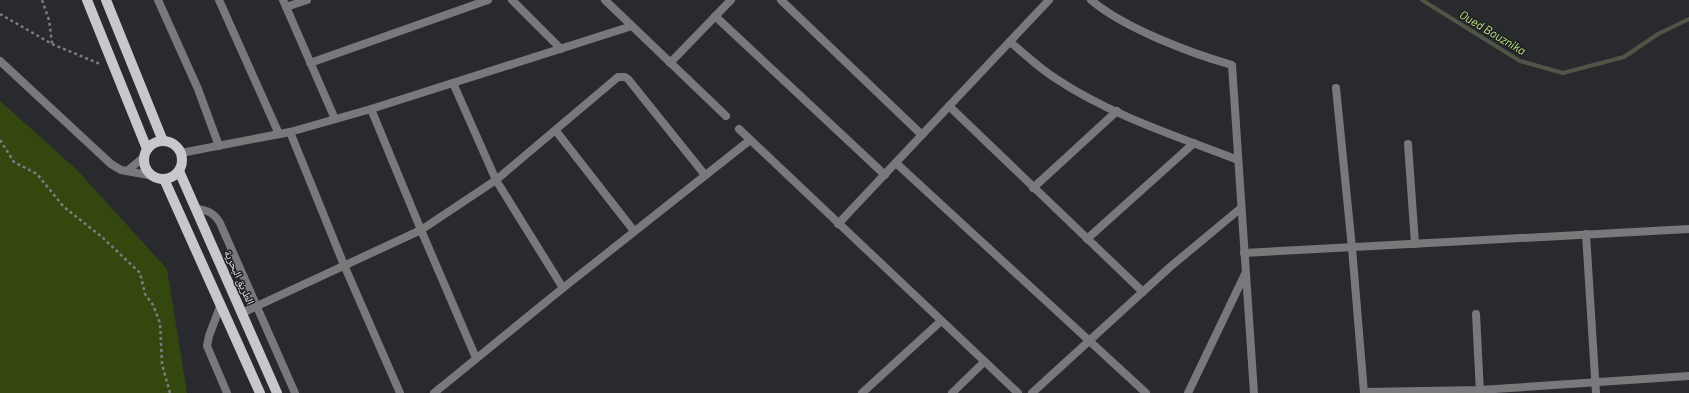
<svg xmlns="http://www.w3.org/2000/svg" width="1689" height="393" font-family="Barlow,'Noto Naskh Arabic',sans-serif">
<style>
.green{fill:#34470f}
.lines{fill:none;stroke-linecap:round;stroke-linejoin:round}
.stream{stroke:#505547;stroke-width:4}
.path{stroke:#7c7d80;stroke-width:2.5;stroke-dasharray:3 3;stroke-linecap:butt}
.service{stroke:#78797b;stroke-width:8}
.minor{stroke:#78797b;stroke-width:8}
.primary{stroke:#c7c8cc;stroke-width:10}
.labels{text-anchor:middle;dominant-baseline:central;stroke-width:3;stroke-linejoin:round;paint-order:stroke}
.street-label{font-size:11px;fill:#dfe0e2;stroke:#1f2124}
.water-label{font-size:12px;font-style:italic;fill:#bee781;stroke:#1f2124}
</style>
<rect width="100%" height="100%" fill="#292a2e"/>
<!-- green -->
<polygon class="green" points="0,101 76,169 167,269 187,393 0,393"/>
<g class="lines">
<!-- stream -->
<polyline class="stream" points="1422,0 1520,61 1563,73 1624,57 1658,34 1689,19"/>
<!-- path -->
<g class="path">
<polyline points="42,0 49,20 52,43"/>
<polyline points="0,14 52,44 100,64"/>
<polyline points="0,140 14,162 37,174 64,207 102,237 140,273 145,294 153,305 160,323 162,364 170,393"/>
</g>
<!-- service -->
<polyline class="service" points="221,304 209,336 207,346 227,393"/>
<!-- minor -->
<g class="minor">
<polyline points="158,0 198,89 219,146"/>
<polyline points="219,0 279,134"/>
<polyline points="283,0 335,119"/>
<polyline points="512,0 561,49"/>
<polyline points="605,0 726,116"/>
<polyline points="781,0 922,135"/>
<path d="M1091,0C1124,28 1190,53 1232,65L1254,393"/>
<polyline points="286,7 307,0"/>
<polyline points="715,16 885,175"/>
<path d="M1010,42C1025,54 1039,68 1055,78C1110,115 1176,136 1238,160"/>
<polyline points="0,61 111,164 121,170 154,176"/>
<polyline points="310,63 488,0"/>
<polyline points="670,63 731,0"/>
<polyline points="453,83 496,180 563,288"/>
<polyline points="1336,88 1352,248 1364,393"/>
<polyline points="949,106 1143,292"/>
<polyline points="371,109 421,230 476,358"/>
<polyline points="739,129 1018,393"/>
<polyline points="556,131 634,231"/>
<polyline points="290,132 344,265 400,393"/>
<polyline points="1408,144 1415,244"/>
<polyline points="181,153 290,132 371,109 632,26"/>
<polyline points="896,163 1146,393"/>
<polyline points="127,171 144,157"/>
<polyline points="1033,188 1117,111"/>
<path d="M196,209C208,210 214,213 220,223L295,393"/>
<polyline points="838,224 1049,0"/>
<polyline points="1586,234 1596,393"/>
<polyline points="1087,239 1194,143"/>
<polyline points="1244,253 1689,229"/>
<polyline points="242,313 421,230 496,180 618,77 625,77 628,79 705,175"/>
<polyline points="1476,314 1480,393"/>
<polyline points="1364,392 1480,390 1689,376"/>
<polyline points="434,393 563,288 750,140"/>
<polyline points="862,393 941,321"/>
<polyline points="952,393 984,362"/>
<polyline points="1032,393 1170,267 1241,208"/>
<polyline points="1188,393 1245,274"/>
</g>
<!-- primary -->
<g class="primary">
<polyline points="87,0 147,149"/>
<polyline points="106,0 163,141"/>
<circle cx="163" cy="160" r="19"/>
<polyline points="179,171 277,393"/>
<polyline points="164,179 260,393"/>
</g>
</g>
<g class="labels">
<!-- street labels -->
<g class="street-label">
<text transform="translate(240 277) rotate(66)">الطريق البحرية</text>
</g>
<!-- water labels -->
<g class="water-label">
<text transform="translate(1493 32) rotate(31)">Oued Bouznika</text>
</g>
</g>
</svg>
